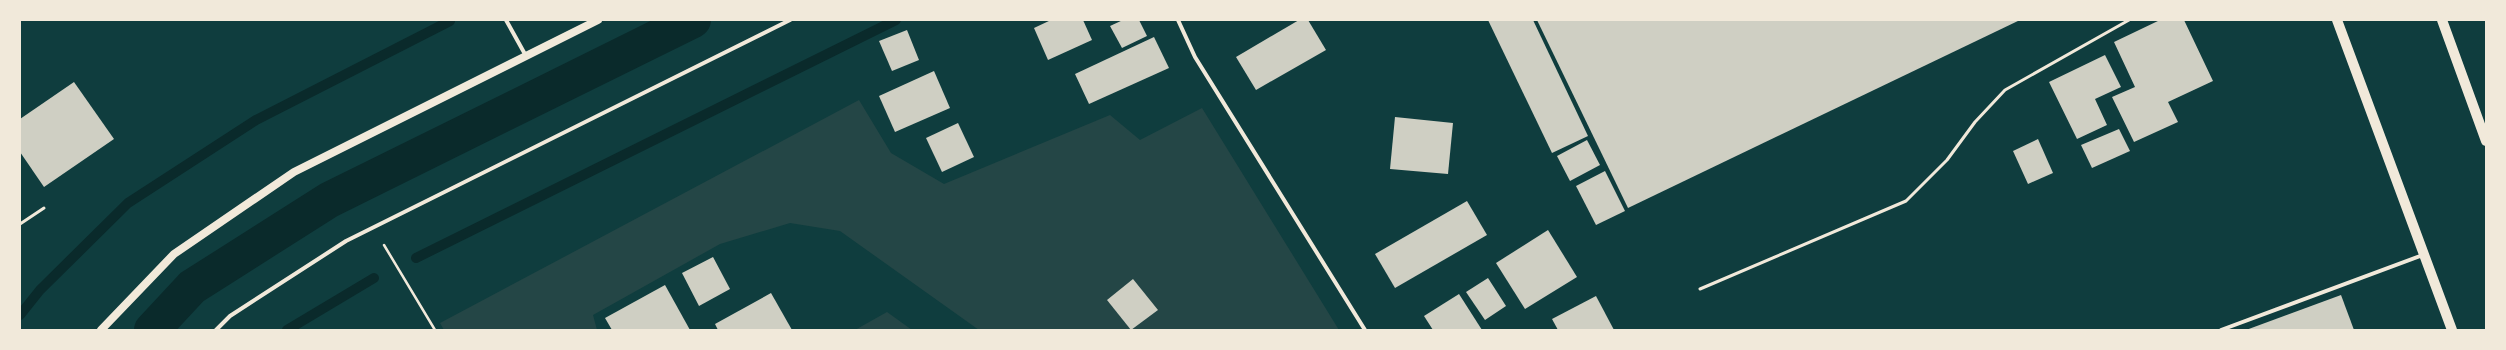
<svg xmlns="http://www.w3.org/2000/svg" width="2506" height="350" font-family="'Roboto Serif',serif">
<style>
.green{fill:#244646}
.lines{fill:none;stroke-linecap:round;stroke-linejoin:round}
.stream{stroke:#0a2a2b;stroke-width:10}
.canal{stroke:#0a2a2b;stroke-width:36}
.building{fill:#cfcfc3}
.path{stroke:#f1e9da;stroke-width:2.5}
.service{stroke:#f1e9da;stroke-width:3}
.minor{stroke:#f1e9da;stroke-width:4}
.secondary{stroke:#f1e9da;stroke-width:8}
.primary{stroke:#f1e9da;stroke-width:10}
</style>
<rect width="100%" height="100%" fill="#0f3d3e"/>
<!-- green -->
<g class="green">
<polygon points="859,100 891,153 944,184 1110,115 1140,140 1202,108 1339,330 979,330 840,231 790,223 720,244 593,315 597,330 444,330 440,323"/>
<polygon points="887,312 912,330 855,330"/>
</g>
<g class="lines">
<!-- stream -->
<g class="stream">
<polyline points="416,258 896,20"/>
<polyline points="20,315 40,290 128,203 256,120 450,21"/>
<polyline points="287,330 374,278"/>
</g>
<!-- canal -->
<polyline class="canal" points="152,330 192,287 329,200 693,20"/>
</g>
<!-- building -->
<g class="building">
<polygon points="1051,20 1083,20 1092,40 1048,60 1034,28"/>
<polygon points="1123,20 1139,20 1147,36 1122,48 1110,26"/>
<polygon points="1299,20 1308,20 1326,50 1256,90 1236,57"/>
<polygon points="1488,20 1533,20 1588,136 1552,153"/>
<polygon points="1537,20 2020,20 1628,208"/>
<polygon points="2160,20 2184,20 2213,81 2168,102 2178,122 2134,142 2112,97 2135,87 2114,42"/>
<polygon points="907,30 919,60 892,71 879,41"/>
<polygon points="1154,37 1169,68 1089,104 1075,74"/>
<polygon points="2105,55 2121,87 2095,99 2107,125 2077,139 2049,82"/>
<polygon points="934,71 950,108 895,132 879,96"/>
<polygon points="74,82 114,139 44,187 20,152 20,119"/>
<polygon points="1395,117 1453,123 1448,174 1390,169"/>
<polygon points="958,123 974,157 942,172 926,138"/>
<polygon points="2119,129 2130,151 2092,168 2081,145"/>
<polygon points="2038,139 2053,173 2028,184 2013,151"/>
<polygon points="1587,140 1600,165 1570,181 1557,156"/>
<polygon points="1605,171 1625,211 1596,225 1576,186"/>
<polygon points="1467,201 1487,235 1395,288 1375,254"/>
<polygon points="1548,230 1577,277 1525,309 1496,263"/>
<polygon points="713,257 730,289 699,306 682,273"/>
<polygon points="1488,278 1506,306 1485,320 1466,292"/>
<polygon points="1133,279 1158,310 1131,330 1107,300"/>
<polygon points="665,285 690,330 612,330 605,318"/>
<polygon points="771,293 792,330 718,330 715,324"/>
<polygon points="1459,294 1482,330 1433,330 1424,316"/>
<polygon points="2341,295 2354,330 2246,330"/>
<polygon points="1596,296 1614,330 1558,330 1552,319"/>
</g>
<g class="lines">
<!-- path -->
<polyline class="path" points="384,245 435,330"/>
<!-- service -->
<g class="service">
<polyline points="20,224 44,208"/>
<polyline points="1700,289 1906,201 1947,160 1975,122 2005,90 2129,20"/>
</g>
<!-- minor -->
<g class="minor">
<polyline points="506,20 526,56"/>
<polyline points="1178,20 1195,57 1365,330"/>
<polyline points="216,330 230,316 346,241 790,20"/>
<polyline points="2221,330 2423,255"/>
</g>
<!-- secondary -->
<polyline class="secondary" points="101,330 174,254 294,172 598,20"/>
<!-- primary -->
<g class="primary">
<polyline points="2337,20 2452,330"/>
<polyline points="2442,20 2486,141"/>
</g>
</g>
<!-- border -->
<rect width="2506" height="350" fill="none" stroke="#f1e9da" stroke-width="42"/>
</svg>
